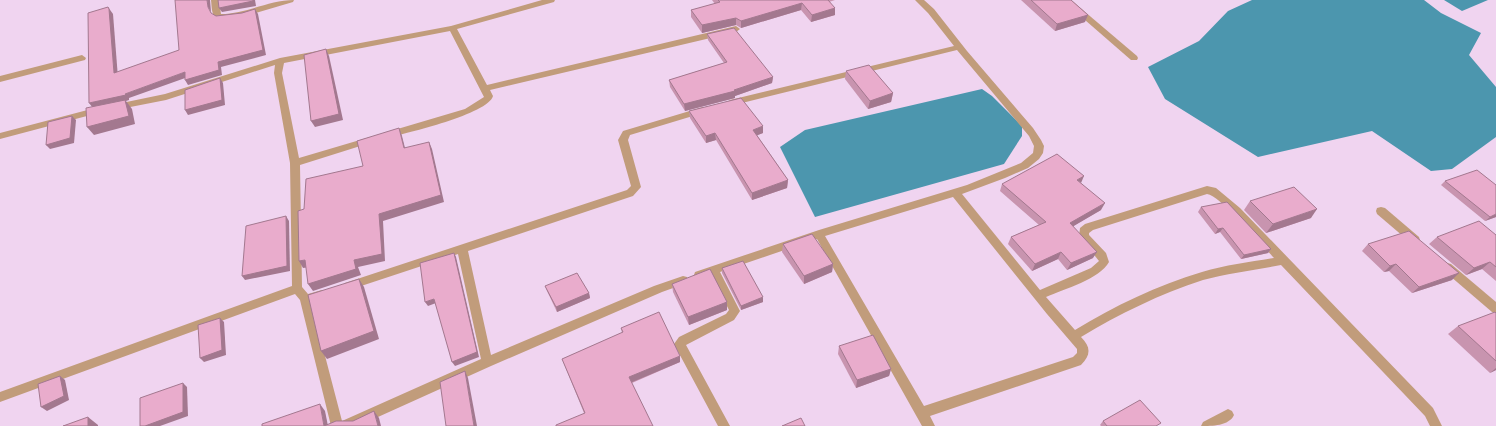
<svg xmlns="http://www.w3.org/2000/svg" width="1496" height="426" font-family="'Roboto Condensed',sans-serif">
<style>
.water{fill:#4c96ae}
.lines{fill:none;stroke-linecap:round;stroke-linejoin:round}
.street{fill:#c19c7b;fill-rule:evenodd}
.wall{fill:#c894af}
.shaded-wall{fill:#a3788f}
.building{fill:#e9accc;stroke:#a3788f}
</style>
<rect width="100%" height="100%" fill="#f0d4f0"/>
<!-- water -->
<g class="water">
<polygon points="1252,0 1424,0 1441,13 1481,33 1469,55 1496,87 1496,137 1452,169 1431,171 1372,131 1258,157 1165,99 1148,67 1199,41 1228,11"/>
<polygon points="1444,0 1488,0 1462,11"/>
<polygon points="982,89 992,96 1022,126 1022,136 1004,164 815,217 780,147 805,130"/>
</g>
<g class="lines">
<!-- street -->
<g class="street">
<path d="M211,0H219L221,14C246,14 269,0 294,0L293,2L245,16L219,19C211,17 212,8 211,0Z"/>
<path d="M542,0H555L554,2L457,29L487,85L736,26L740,29L736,32L490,90L493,96C488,114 407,133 387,138L384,137L382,135L384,133L465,109L484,97L450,31L284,63L282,73L299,158L370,137L375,140L373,142L300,165L302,287L308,294L322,290L326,291L327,294L326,297L311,302L342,421L481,359L458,254L349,290L345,289L344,286L345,283L627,190L631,186L618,140L623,131L703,107L707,110L706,112L630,135L628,140L641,187L633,196L468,251L491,355L654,286L683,276L687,277L688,280L687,283L662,292L491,366L358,426H331L300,300L295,294L0,402V392L292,286L290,163L274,73L275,65L166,100L115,110L111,107L112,105L165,94L280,58L451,26Z"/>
<path d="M915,0H924L934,9L967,51L1033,128L1041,140L1044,146L1043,153L1039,159L1028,168L1005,178L962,194L1040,290L1091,268L1099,261L1079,236L1080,228L1085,224L1207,186L1216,188L1240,208L1433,408L1442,426H1430L1425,416L1281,265C1255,270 1228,273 1203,280C1160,294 1119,314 1081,337C1091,347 1091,355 1081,365L930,416L935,426H922L817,239L720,272L740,311L734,320L686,345L730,426H718L674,344L679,337L726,314L729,310L711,275L699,279L695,278L694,275L695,272L819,230L967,185L1021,163L1033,153L1034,146L1029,136L957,50L730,106L726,103L730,100L954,46L928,13ZM1207,194C1221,196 1262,245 1274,258C1250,262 1226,265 1202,272C1158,285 1114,306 1075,330L1046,297C1064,289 1100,279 1109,262L1106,253L1089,235V233L1093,230ZM953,197L1047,314L1077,349V353L1073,357L924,406L825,236Z"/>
<polygon points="1062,0 1071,0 1137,56 1138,58 1137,60 1131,60"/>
<polygon points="82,55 86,58 85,60 0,82 0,76"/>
<polygon points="99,107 102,108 103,110 102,112 0,139 0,133"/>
<polygon points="1381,207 1385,208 1419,237 1420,240 1419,243 1411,243 1377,214 1376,211 1377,208"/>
<polygon points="1447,263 1451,264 1496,302 1496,314 1492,312 1443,270 1442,267 1443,264"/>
<path d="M1228,409L1232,411L1234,415C1229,426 1212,426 1201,426L1203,422Z"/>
</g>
</g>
<!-- wall -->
<g class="wall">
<polygon points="712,0 835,0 829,2 835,15 811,22 801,10 741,28 736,25 702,33 691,17 691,10 715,4"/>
<polygon points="1021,0 1071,0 1085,22 1055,31"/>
<polygon points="707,34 773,77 772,83 735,96 735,98 685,111 670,87 669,80 724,63 708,40"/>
<polygon points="846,71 893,93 891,102 868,109 845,79"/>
<polygon points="689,111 763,133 757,135 788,180 787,188 752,200 716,140 706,143 690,118"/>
<polygon points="1445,181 1496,217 1485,221 1441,185"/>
<polygon points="1081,183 1101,210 1073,226 1093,258 1067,270 1058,259 1032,271 1008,244 1011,237 1039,225 1000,191 1002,184"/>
<polygon points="1250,201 1311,218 1266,233 1244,210"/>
<polygon points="1201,207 1271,249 1268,253 1241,259 1220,232 1215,234 1198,212"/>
<polygon points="1496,235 1496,281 1482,269 1466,275 1429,244 1437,237"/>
<polygon points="783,244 833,264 832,272 804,284 782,252"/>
<polygon points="1368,244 1452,280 1412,293 1389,271 1384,272 1362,251"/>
<polygon points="722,268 763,302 741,310 722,273"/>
<polygon points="672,284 727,302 727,310 689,325 673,292"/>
<polygon points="545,286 589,293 590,298 557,312 547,291"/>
<polygon points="1496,313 1496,370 1490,373 1448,334 1458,326"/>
<polygon points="621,328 680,362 632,383 584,413 562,359 622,333"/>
<polygon points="839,346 891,369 889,376 856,388 838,354"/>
<polygon points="1103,421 1158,426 1101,426 1100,425"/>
</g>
<!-- shaded-wall -->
<g class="shaded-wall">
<polygon points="207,0 210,0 211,12 214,17 208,7"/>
<polygon points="253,0 255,0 256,6 222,12 219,8"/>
<polygon points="802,3 801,10 741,28 741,21"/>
<polygon points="108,7 113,14 118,78 114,73"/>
<polygon points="835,8 835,15 811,22 812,15"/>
<polygon points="255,9 258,14 266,55 221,67 222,75 188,85 185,80 218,62"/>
<polygon points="1088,15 1085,22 1055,31 1057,24"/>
<polygon points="736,18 736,25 702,33 702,25"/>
<polygon points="326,49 329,56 343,120 315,127 311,121"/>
<polygon points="185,72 188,77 129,98 129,100 126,101 132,109 135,124 94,135 87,127 93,108 89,103 125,94"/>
<polygon points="773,77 772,83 735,96 735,98 685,111 684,104 734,90"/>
<polygon points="220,78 223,83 225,105 188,115 185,110"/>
<polygon points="893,93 891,102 868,109 870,101"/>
<polygon points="72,116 76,120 74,143 50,149 46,145"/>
<polygon points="763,126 763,133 753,137 753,130"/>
<polygon points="399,128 402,136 407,156 404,148"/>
<polygon points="715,133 716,140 706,143 706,136"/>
<polygon points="429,142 432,149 444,202 383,221 385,261 358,267 361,275 313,291 308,284 354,260 379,214"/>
<polygon points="1084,176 1081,183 1077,180"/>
<polygon points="788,180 787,188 752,200 752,193"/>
<polygon points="1105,203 1101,210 1067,230 1070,223"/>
<polygon points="1317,209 1311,218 1266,233 1273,224"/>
<polygon points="1496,214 1496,217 1485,221 1490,217"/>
<polygon points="286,216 289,221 290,271 245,280 242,276"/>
<polygon points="1223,228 1220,232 1215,234 1218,229"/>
<polygon points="1271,249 1268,253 1241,259 1244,255"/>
<polygon points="1061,252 1058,259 1032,271 1035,264"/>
<polygon points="1097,252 1093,258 1067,270 1071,263"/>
<polygon points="454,253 456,257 479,357 455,366 452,362"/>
<polygon points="305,260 310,267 303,268 299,261"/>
<polygon points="1490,262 1482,269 1466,275 1474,268"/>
<polygon points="833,264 832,272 804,284 804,276"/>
<polygon points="1396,264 1389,271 1384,272 1390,266"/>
<polygon points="1459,273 1452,280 1412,293 1419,287"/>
<polygon points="359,279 364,287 379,339 327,359 321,351"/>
<polygon points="589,293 590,298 557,312 556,307"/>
<polygon points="763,297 763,302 741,310 741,306"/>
<polygon points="434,299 436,303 428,306 425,302"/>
<polygon points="727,302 727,310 689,325 688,317"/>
<polygon points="220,318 224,322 226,355 204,362 200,358"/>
<polygon points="680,356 680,362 630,383 629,377"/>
<polygon points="1496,368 1496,370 1490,373"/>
<polygon points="891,369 889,376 856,388 857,380"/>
<polygon points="465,371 468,378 477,426 474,426"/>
<polygon points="60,376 65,380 69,400 47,411 41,407"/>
<polygon points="183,383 187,387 188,416 160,426 145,426"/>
<polygon points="320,404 325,411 328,426 324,426"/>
<polygon points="374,411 379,418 381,426 378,426"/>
<polygon points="88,417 98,425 98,426 88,426"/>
</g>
<!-- building -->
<g class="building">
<polygon points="175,0 207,0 208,7 211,13 216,16 242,13 255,9 263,50 218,62 219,70 185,80 185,72 125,94 126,95 89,103 88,13 108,7 109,9 114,73 179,50"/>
<polygon points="218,0 253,0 253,1 219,8"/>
<polygon points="718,0 828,0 835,8 812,15 802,3 741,21 736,18 702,25 691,10 720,2"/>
<polygon points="1031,0 1071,0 1088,15 1057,24"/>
<polygon points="734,28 773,77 734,90 735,91 684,104 669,80 727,62 707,34"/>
<polygon points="326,49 339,114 311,121 304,55"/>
<polygon points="869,65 893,93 870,101 846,71"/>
<polygon points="220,78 222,100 185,110 185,90"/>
<polygon points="741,98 763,126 753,130 788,180 752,193 715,133 706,136 689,111"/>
<polygon points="125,100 129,116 87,127 86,108"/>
<polygon points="72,116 70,138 46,145 48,122"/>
<polygon points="399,128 404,148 429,142 441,195 379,214 382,254 354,260 356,269 308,284 305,260 299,261 298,211 304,209 306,179 363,166 357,141"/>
<polygon points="1057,154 1084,176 1077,180 1105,203 1070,223 1097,252 1071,263 1061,252 1035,264 1011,237 1046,222 1002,184"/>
<polygon points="1477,170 1496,185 1496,214 1490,217 1445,181"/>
<polygon points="1294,187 1317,209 1273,224 1250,201"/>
<polygon points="1227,202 1271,249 1244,255 1223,228 1218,229 1201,207"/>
<polygon points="286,216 287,266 242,276 246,226"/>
<polygon points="1479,221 1496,235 1496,267 1490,262 1474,268 1437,237"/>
<polygon points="1409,231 1459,273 1419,287 1396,264 1390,266 1368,244"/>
<polygon points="812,234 833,264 804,276 783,244"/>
<polygon points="454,253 477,352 452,362 434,299 425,302 420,263"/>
<polygon points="743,261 763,297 741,306 722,268"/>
<polygon points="710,269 727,302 688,317 672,284"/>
<polygon points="577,273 589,293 556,307 545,286"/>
<polygon points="359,279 374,331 321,351 308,295"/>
<polygon points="659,312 680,356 629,377 653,426 556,426 556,425 585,413 562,359 623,332 621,328"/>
<polygon points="1495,312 1496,313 1496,361 1458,326"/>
<polygon points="220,318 222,350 200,358 198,325"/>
<polygon points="873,335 891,369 857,380 839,346"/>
<polygon points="465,371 474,426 446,426 440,382"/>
<polygon points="60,376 64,396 41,407 38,384"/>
<polygon points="183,383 183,412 145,426 140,426 140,398"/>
<polygon points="1140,400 1161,423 1156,426 1107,426 1103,421"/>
<polygon points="320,404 324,426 262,426 262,424"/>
<polygon points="374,411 378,426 324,426 336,421 353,421"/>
<polygon points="88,417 88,426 63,426"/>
<polygon points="801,418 805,426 782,426"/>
</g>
</svg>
